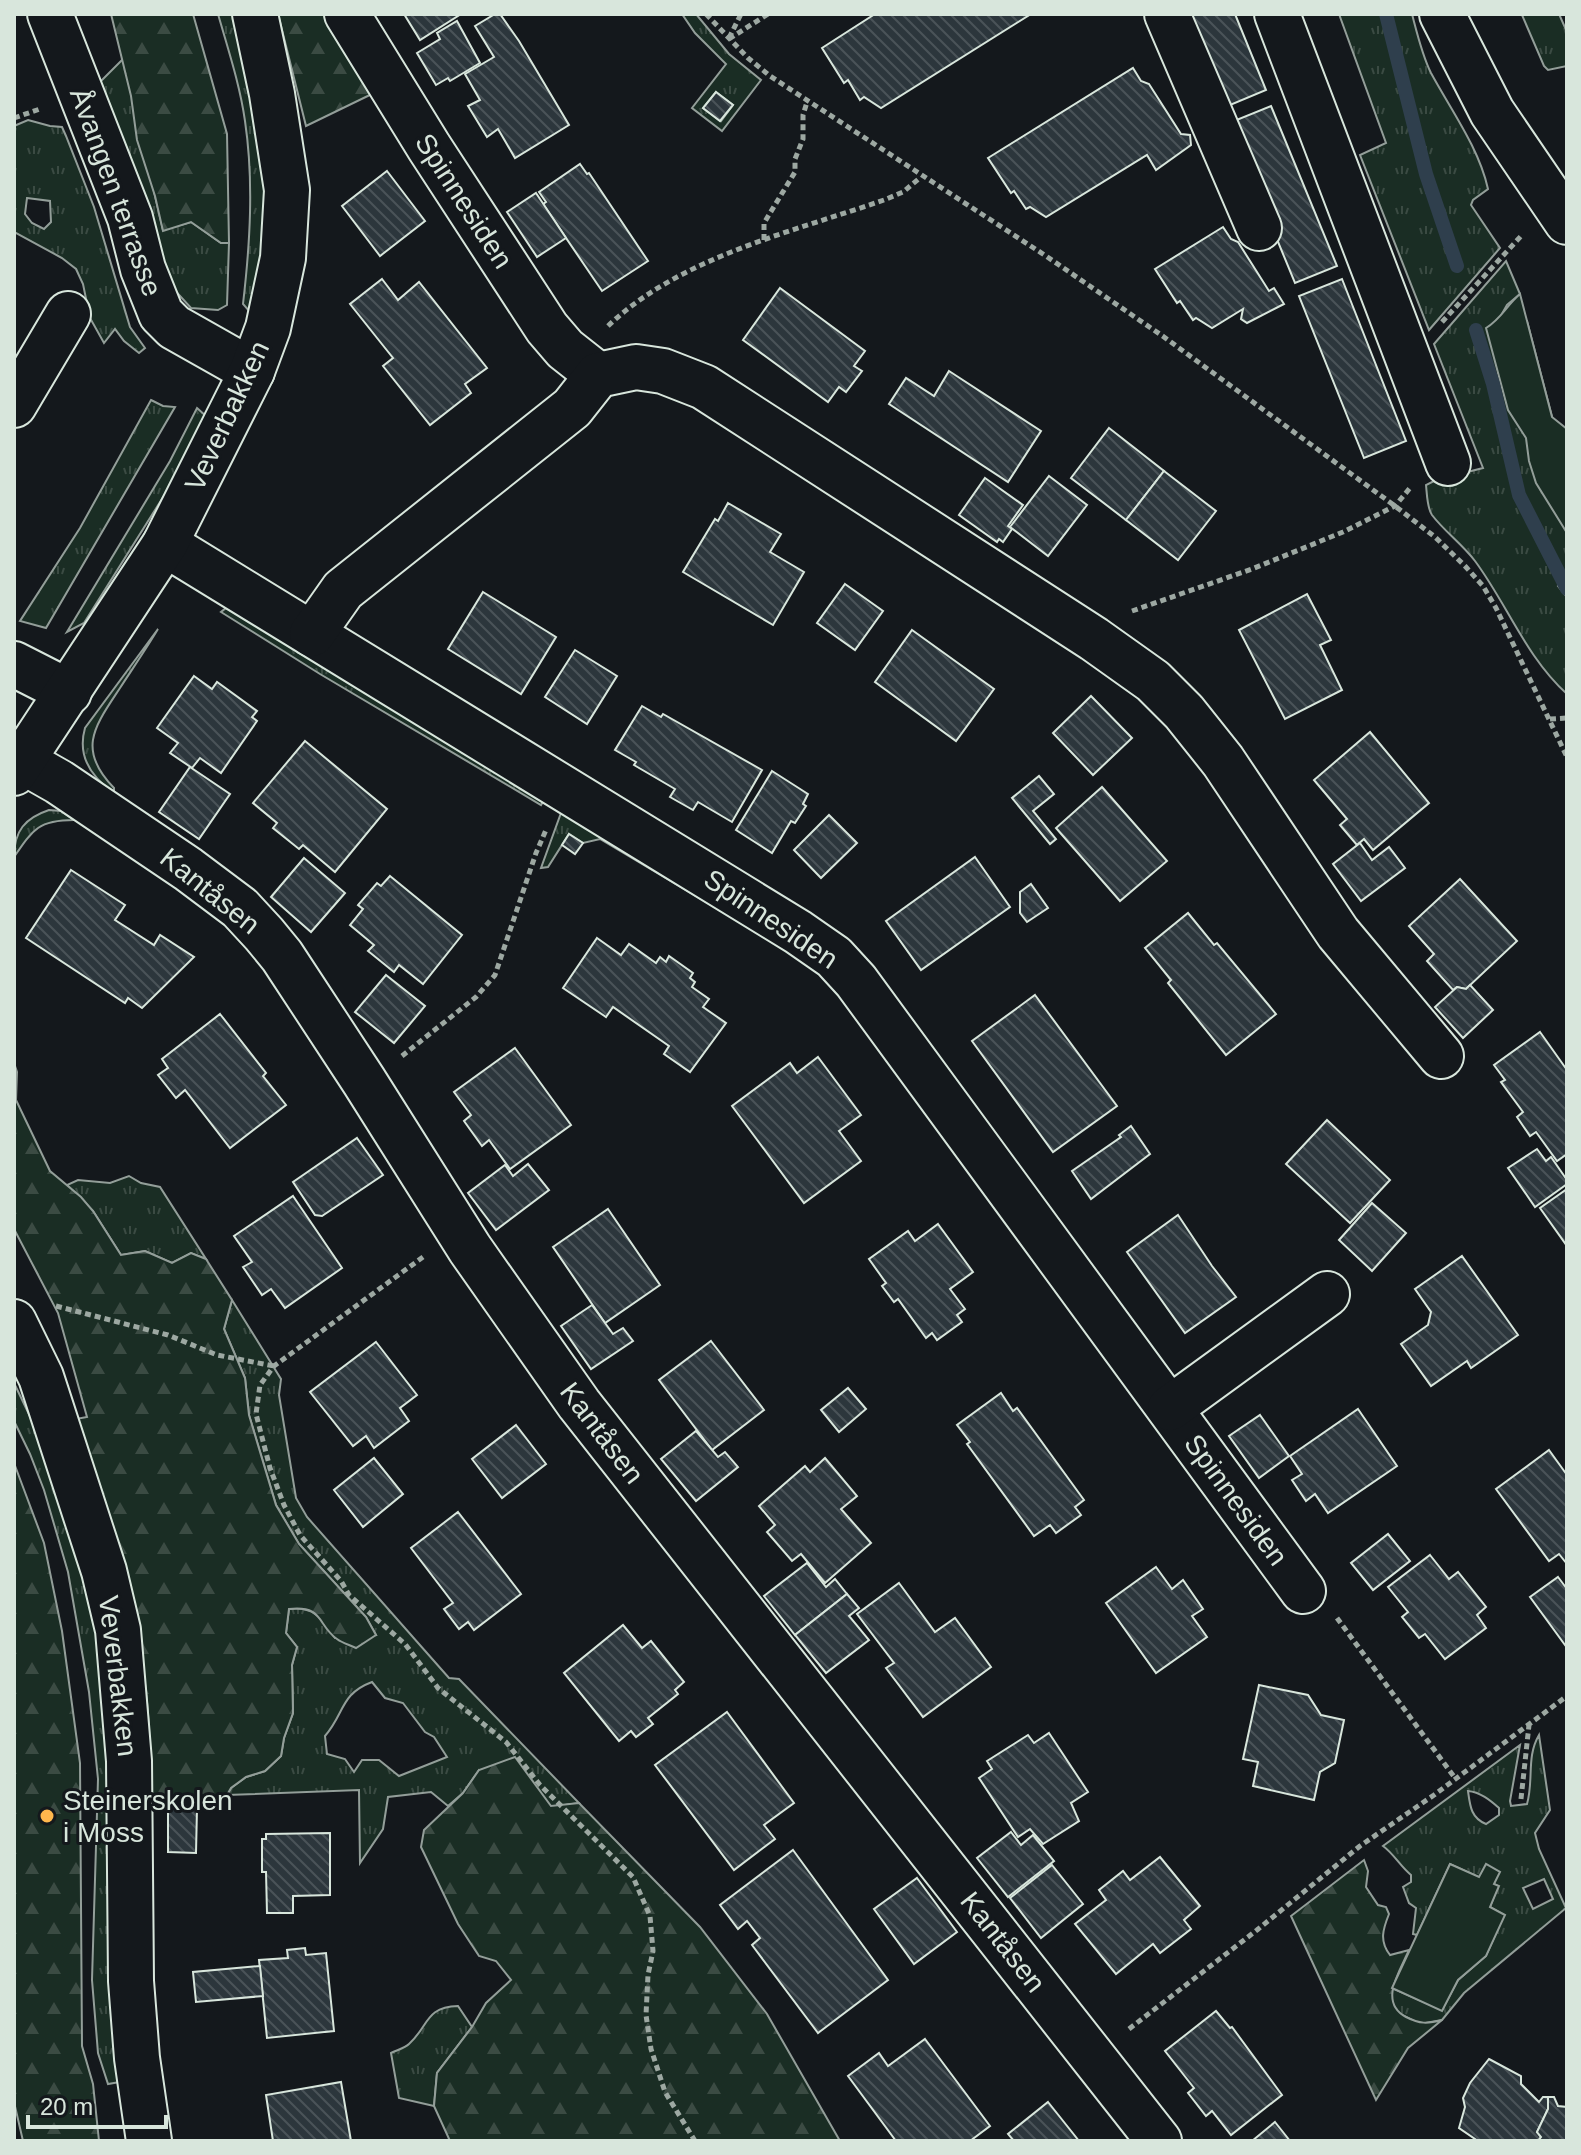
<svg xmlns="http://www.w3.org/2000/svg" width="1581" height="2155" font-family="Helvetica,sans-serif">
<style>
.grass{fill:url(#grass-tufts);stroke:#939e99;stroke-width:2;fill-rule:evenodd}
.forest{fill:url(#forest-firs);stroke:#939e99;stroke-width:2}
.park{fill:#1a2d24;stroke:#939e99;stroke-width:2}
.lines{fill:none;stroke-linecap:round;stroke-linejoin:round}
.stream{stroke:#2f3f4d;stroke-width:14}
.building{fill:url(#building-back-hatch);stroke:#d8e6dc;stroke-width:2}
.minor-casing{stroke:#d8e6dc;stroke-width:48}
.path{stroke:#9da8a2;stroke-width:5;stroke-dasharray:6 4;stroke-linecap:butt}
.minor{stroke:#14181c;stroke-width:44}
.poi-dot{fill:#ffb74d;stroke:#14181c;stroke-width:3}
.labels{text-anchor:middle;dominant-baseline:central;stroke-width:6;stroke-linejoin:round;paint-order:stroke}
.street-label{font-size:28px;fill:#d8e6dc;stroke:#14181c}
.poi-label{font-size:28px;fill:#d8e6dc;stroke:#14181c;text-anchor:start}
</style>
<defs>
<pattern id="grass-tufts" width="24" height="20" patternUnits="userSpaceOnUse" patternTransform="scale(2)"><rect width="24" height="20" fill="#1a2d24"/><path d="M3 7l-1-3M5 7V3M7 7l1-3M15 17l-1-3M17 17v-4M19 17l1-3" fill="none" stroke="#3b4b43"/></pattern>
<pattern id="forest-firs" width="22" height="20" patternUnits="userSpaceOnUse" patternTransform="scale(2)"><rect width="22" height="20" fill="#1a2d24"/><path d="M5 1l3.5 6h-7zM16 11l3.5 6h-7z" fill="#3b4b43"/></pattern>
<pattern id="building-back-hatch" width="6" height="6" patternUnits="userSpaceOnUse" patternTransform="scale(2)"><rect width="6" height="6" fill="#2c363c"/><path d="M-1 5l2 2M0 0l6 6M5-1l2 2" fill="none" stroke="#4a5358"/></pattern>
</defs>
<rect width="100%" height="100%" fill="#14181c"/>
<!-- grass -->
<g class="grass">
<path d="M218,14H236C245,66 259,119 264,172C269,217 263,268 250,312L243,304C250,244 254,182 245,121C240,85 228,49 218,14Z"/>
<path d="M682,14H696L729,54L761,80L722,131L692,108L726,64L695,33ZM716,92L733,105L721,121L703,108Z"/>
<path d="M1339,14H1412C1417,33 1422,55 1431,73C1451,110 1479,148 1488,189L1473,200L1471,205L1500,248L1429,330L1360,155L1386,143Z"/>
<polygon points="1559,14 1567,32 1567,66 1548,70 1544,66 1522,15"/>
<polygon points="123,59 163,230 191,222 221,243 229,243 227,305 218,310 191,308 169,284 99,83"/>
<path d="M28,120L50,126L62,127L66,136L94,207L130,327L145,348L139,353L124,341L115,329L104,343L90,318L83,284L76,269L62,258L14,232V126ZM27,198L50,201L51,222L44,229L32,223L25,214Z"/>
<path d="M1506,261L1520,294L1507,305L1498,321H1527L1555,428L1567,442V574L1558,586L1567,597V694C1526,657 1507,604 1475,561C1462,544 1444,531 1432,515C1427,508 1427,494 1426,485L1436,480L1483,468L1434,344Z"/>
<polygon points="151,400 163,406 175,407 46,628 20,621 80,528"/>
<polygon points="197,408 207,417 172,483 84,623 67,632 170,461"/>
<polygon points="226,608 545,798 541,805 320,674 221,612"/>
<path d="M158,629C146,649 133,668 120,688C95,726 76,749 114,788V793C91,777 77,756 85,728Z"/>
<path d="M49,810L61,811L74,820C39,820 33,829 14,857C14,831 25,818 49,810Z"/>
<polygon points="561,813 577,818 725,905 721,911 600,839 583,843 569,834 548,867 541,868"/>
<polygon points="129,1176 141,1183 160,1187 206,1259 191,1253 172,1263 145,1251 121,1255 93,1211 67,1185 78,1180 110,1183"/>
<path d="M232,1300L281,1379L279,1395L296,1498L307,1517L449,1678L459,1679L579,1803L551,1807L541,1794L479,1770L463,1793L448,1806L431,1792L388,1797L383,1829L360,1863L359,1790L227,1795L231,1788L246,1777L265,1771L281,1756L284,1738L293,1713L292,1665L297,1647L286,1633L289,1609C315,1606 322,1619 335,1638L376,1635L366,1617L299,1544L276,1505L249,1415L245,1378L224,1329ZM372,1682L385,1698L403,1703L425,1732L434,1737L447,1757L399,1776L379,1760H362L354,1772L345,1759L327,1754L325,1736C345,1713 340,1694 372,1682Z"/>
<polygon points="14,1383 38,1433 77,1548 98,1631 107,1701 120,2082 108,2084 98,2053 92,1980 98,1779 89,1692 68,1572 44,1490 30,1454 14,1421"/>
<path d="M1539,1735L1550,1810L1535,1833L1539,1849L1566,1908L1464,1993L1442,2020L1420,2024L1398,2013L1392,2003V1988L1442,2010L1458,1980L1486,1956L1504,1915L1490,1907L1498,1886L1450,1864L1417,1935L1413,1934L1416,1908L1409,1903L1403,1887L1411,1882V1875C1400,1866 1394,1854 1383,1846L1520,1745L1510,1801L1511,1806L1527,1804C1534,1780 1526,1757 1539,1735ZM1468,1791C1480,1792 1490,1800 1499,1808V1815L1486,1824C1471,1818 1470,1806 1468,1791ZM1544,1879L1553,1899L1533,1909L1523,1888Z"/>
<path d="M458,2006L472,2027L437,2073L434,2106L399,2098L391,2053C397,2050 405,2048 409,2044C429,2026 425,2007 458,2006Z"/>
</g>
<!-- forest -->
<g class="forest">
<polygon points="111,14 193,14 227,134 229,243 221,243 191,222 163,231 155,196 137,140 131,96"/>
<polygon points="278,14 330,14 376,92 306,126"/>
<path d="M14,1063L17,1072L16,1100L50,1171L81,1197L93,1211L121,1255L145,1251L172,1263L191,1253L206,1259L232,1300L224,1329L245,1378L249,1415L276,1505L299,1544L366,1617L376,1635L356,1648C350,1645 342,1643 337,1639C317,1625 324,1605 289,1609L286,1633L297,1647L292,1665L293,1713L284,1738L281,1756L265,1771L246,1777L231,1788L227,1795L149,1801C148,1777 150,1752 149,1728C143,1623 113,1517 76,1419L87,1417L58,1313L14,1229Z"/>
<polygon points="14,1463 44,1543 62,1631 80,1763 82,2046 93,2084 99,2141 23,2141 14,2102"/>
<polygon points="515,1757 551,1806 579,1803 700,1927 767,2014 840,2141 450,2141 434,2106 437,2073 472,2027 486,2003 511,1980 496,1961 479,1956 458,1924 421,1847 424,1830 463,1793 479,1770"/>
<path d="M1364,1860L1368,1871L1366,1887L1378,1905L1386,1907L1389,1914C1383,1929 1379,1941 1390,1955L1409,1950C1400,1971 1378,2002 1406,2017C1420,2024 1427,2024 1442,2020L1408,2048L1376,2100L1291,1916Z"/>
</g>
<!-- park -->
<g class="park">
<path d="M1520,294L1552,417L1567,429V533L1536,483L1529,461L1526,438L1508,410L1486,328C1501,319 1507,305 1520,294Z"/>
<polygon points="1450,1864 1479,1877 1486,1864 1500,1872 1494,1884 1499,1886 1490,1907 1505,1915 1486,1956 1458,1980 1442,2011 1392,1988"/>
</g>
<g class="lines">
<!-- stream -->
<g class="stream">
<polyline points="1386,14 1426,174 1457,266"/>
<polyline points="1476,330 1493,384 1519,495 1567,589"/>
</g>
</g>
<!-- building -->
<g class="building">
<polygon points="404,14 461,14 420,40"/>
<polygon points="495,14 500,14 519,41 569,125 515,158 498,129 487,137 468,106 480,100 465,74 494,57 475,26"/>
<polygon points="875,14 1031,14 881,108 864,97 860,100 848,80 844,83 822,48"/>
<polygon points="1185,14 1235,14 1266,90 1223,108"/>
<polygon points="457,21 480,63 450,81 448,78 436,85 417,53 440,39 437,33"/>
<polygon points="1133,68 1141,81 1149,84 1181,134 1190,135 1191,145 1156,170 1147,155 1046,217 1030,207 1026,209 1014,191 1011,193 988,158"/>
<polygon points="716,92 733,105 720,121 703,108"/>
<polygon points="1271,106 1337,266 1295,283 1229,123"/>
<polygon points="580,164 587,174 589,173 648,261 602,291 543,204 546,202 539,192"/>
<polygon points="387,171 425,221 380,256 342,206"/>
<polygon points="536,193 566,238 537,257 507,212"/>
<polygon points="1223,227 1231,239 1238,242 1269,291 1274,288 1284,304 1247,323 1241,319 1243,309 1212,328 1196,318 1193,320 1180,301 1177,303 1155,269"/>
<polygon points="382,279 398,300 419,282 487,368 465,384 471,393 430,425 383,366 393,358 350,304"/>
<polygon points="1342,279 1406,441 1364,458 1299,296"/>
<polygon points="780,288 865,351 854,366 862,371 846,392 839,387 828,402 743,340"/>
<polygon points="949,371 1041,431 1008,482 889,404 906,378 934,396"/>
<polygon points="1109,428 1164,471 1126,520 1071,478"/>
<polygon points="1164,471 1216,511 1178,560 1126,520"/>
<polygon points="1049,476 1087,505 1048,556 1010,527"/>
<polygon points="985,478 1023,505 1008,526 1012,529 1003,542 999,539 997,542 959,515"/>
<polygon points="728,503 781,534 770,552 804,572 773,625 683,572 715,519 718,521"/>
<polygon points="845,584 883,611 855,650 817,623"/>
<polygon points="483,592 556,637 521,694 448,649"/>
<polygon points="1307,594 1331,640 1320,645 1342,690 1285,719 1239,630"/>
<polygon points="912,630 994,689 956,741 875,682"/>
<polygon points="575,650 617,676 587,724 545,697"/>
<polygon points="194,676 212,689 217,682 257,711 252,717 257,721 221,773 200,758 192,768 170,753 178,743 157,728"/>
<polygon points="1091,696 1132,738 1093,775 1053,733"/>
<polygon points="642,706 661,717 663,714 762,770 732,822 698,802 693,810 670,797 675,789 634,765 636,762 615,750"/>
<polygon points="1370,732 1429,803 1373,850 1364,839 1357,845 1340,825 1347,819 1314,780"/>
<polygon points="305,741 387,809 335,872 303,845 299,849 273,828 277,823 253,803"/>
<polygon points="190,767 230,794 199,839 159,812"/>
<polygon points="772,771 808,794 803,804 806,806 795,823 791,821 772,853 736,830"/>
<polygon points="1039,776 1054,794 1033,811 1056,839 1050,844 1012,798"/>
<polygon points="1102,787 1167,861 1120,901 1056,828"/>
<polygon points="829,815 857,843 821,878 794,850"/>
<polygon points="569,834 583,843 575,854 562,845"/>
<polygon points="1360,843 1372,860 1389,847 1405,868 1361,901 1333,864"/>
<polygon points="975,857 1010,907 921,970 886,921"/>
<polygon points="304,858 345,893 311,932 271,897"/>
<polygon points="71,870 125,905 115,920 154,945 160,935 194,957 142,1008 128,998 125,1003 26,938"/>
<polygon points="390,876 462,935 423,984 399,965 394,972 368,951 374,945 350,925 363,909 358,905 377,883 381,886"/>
<polygon points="1460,879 1517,941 1466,989 1457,987 1453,990 1427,961 1434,954 1409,926"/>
<polygon points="1031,884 1048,908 1027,922 1020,913 1020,892"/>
<polygon points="1188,913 1214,945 1217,943 1276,1014 1226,1055 1168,983 1171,980 1145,948"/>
<polygon points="597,938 621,955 629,944 656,963 660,957 666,962 669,956 693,973 690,978 695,982 692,987 709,999 703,1007 726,1023 690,1072 664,1054 669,1046 613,1007 606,1017 563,988"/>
<polygon points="386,975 425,1006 394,1043 355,1012"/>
<polygon points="1470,985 1493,1010 1463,1038 1435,1007 1457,987 1466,989"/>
<polygon points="1035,995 1117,1106 1053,1152 972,1041"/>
<polygon points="220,1014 266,1073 263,1076 286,1105 230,1148 185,1090 176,1098 158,1075 168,1068 162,1059"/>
<polygon points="1540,1032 1567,1070 1567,1154 1557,1161 1536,1132 1530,1136 1517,1117 1523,1112 1501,1082 1505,1080 1494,1065"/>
<polygon points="515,1048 571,1125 510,1169 489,1140 482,1146 464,1121 471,1115 454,1092"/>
<polygon points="818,1057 861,1115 839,1131 861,1161 804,1203 732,1106 790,1063 797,1073"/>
<polygon points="1327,1120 1390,1180 1350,1223 1286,1164"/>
<polygon points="1131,1126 1150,1154 1091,1199 1072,1171 1121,1137 1119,1135"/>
<polygon points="357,1138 383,1175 322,1216 315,1215 293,1182"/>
<polygon points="1537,1149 1546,1161 1551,1157 1567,1180 1567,1184 1535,1207 1508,1168"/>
<polygon points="528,1164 549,1190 496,1230 468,1193 505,1165 513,1176"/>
<polygon points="1567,1189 1567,1246 1540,1208"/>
<polygon points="293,1196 342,1268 285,1308 271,1289 262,1295 243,1267 252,1262 234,1236"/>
<polygon points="1372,1203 1406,1233 1372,1271 1339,1240"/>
<polygon points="608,1209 660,1285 605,1323 553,1247"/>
<polygon points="1178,1215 1212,1266 1236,1297 1185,1333 1127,1252"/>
<polygon points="938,1224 973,1272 950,1289 965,1309 957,1315 962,1322 937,1340 932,1333 926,1338 898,1299 894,1302 882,1286 886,1283 869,1259 908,1231 915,1241"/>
<polygon points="1462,1256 1518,1335 1471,1368 1467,1361 1431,1386 1401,1344 1428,1325 1431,1312 1415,1289"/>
<polygon points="592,1305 613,1334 623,1328 633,1341 591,1369 561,1326"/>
<polygon points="711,1341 764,1410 712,1450 659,1380"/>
<polygon points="376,1342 417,1395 400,1408 409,1421 374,1448 366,1436 353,1446 310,1392"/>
<polygon points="848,1388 866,1409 839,1432 821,1410"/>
<polygon points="1001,1393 1013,1411 1017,1408 1084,1500 1075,1507 1081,1515 1056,1533 1050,1525 1034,1536 967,1444 970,1442 957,1425"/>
<polygon points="1358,1409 1397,1466 1328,1513 1315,1494 1306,1501 1292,1480 1302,1474 1290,1456"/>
<polygon points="1260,1415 1289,1456 1259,1478 1229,1436"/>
<polygon points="516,1425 546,1464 502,1498 472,1459"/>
<polygon points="696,1431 718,1457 725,1452 738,1467 696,1501 661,1459"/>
<polygon points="1549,1450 1567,1475 1567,1564 1559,1554 1549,1561 1496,1489"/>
<polygon points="374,1458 403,1494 363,1527 334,1490"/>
<polygon points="825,1458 857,1496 841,1509 871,1543 825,1583 801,1554 792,1561 767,1532 775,1525 759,1506 805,1466 810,1472"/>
<polygon points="458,1512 521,1594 474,1630 468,1622 459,1629 444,1609 453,1603 411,1548"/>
<polygon points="1388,1534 1410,1561 1373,1590 1351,1563"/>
<polygon points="1430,1555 1449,1579 1458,1572 1486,1607 1477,1615 1486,1628 1445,1659 1425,1634 1419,1638 1402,1617 1408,1612 1388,1587"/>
<polygon points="807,1563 826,1587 835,1579 847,1594 795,1635 764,1596"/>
<polygon points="1156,1567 1172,1589 1183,1580 1203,1609 1192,1616 1207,1637 1156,1673 1106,1603"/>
<polygon points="1558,1577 1567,1589 1567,1643 1565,1645 1530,1597"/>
<polygon points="899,1583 935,1632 955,1618 991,1667 923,1717 886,1668 894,1663 857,1614"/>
<polygon points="847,1594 859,1608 849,1616 869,1640 826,1673 795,1635"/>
<polygon points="623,1625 642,1648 651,1641 684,1682 675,1690 678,1694 648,1718 653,1724 636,1737 631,1731 619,1741 564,1673"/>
<polygon points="1259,1685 1308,1695 1321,1715 1344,1720 1335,1763 1320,1772 1314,1800 1253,1786 1258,1762 1243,1759"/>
<polygon points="727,1712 794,1803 764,1825 775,1839 734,1870 655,1765"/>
<polygon points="1049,1733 1088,1792 1071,1803 1079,1821 1043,1844 1030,1829 1018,1837 979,1778 992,1769 987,1761 1028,1735 1034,1743"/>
<polygon points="168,1808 197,1808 196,1853 168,1852"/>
<polygon points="1011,1832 1021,1845 1033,1835 1054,1861 1008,1897 977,1858"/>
<polygon points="330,1833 330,1895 293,1896 293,1913 267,1913 266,1872 262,1872 262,1839 266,1839 266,1834"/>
<polygon points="793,1850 888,1980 818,2033 752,1945 760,1938 747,1921 738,1929 720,1905"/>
<polygon points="1160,1857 1200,1906 1184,1920 1191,1929 1160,1953 1153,1944 1116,1974 1075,1924 1106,1900 1099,1890 1123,1871 1130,1880"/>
<polygon points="1052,1865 1083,1904 1041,1938 1010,1898"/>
<polygon points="917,1878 957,1932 914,1964 874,1909"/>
<polygon points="305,1948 306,1955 326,1953 334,2031 267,2038 259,1960 288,1958 287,1950"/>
<polygon points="260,1966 263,1996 196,2002 193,1972"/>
<polygon points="1216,2011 1230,2028 1232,2027 1282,2095 1231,2135 1212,2111 1206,2116 1188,2093 1194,2088 1165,2051"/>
<polygon points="925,2039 990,2126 970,2141 896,2141 848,2076 879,2053 888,2066"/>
<polygon points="1489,2059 1521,2076 1521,2084 1539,2102 1543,2097 1548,2097 1548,2109 1537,2132 1541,2137 1538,2141 1478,2141 1459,2128 1465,2107 1463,2098 1470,2083"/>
<polygon points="341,2082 351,2141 273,2141 266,2095"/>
<polygon points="1548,2097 1554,2097 1558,2106 1567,2107 1567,2141 1538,2141 1541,2137 1537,2132 1548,2109"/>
<polygon points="1048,2102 1079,2141 1014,2141 1008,2134"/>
<polygon points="1275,2122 1290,2141 1252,2141"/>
</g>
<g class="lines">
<!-- minor casing -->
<g class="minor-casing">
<g id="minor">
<polyline points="50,14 130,218 143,269 161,314 174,327 252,371"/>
<polyline points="347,14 429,147 547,328 565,349 598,375"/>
<polyline points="1167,14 1259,228"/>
<polyline points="1277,14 1448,463"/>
<polyline points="1442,14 1492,112 1567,222"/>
<polyline points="14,405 68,314"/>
<polyline points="165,544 798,932 834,957 856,981 1303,1591"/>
<polyline points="312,634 343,590 572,408 598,375 636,367 663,371 704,387 1094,639 1153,681 1184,712 1223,761 1338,933 1441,1056"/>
<polyline points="14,664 69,692"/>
<polyline points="22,761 59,782 188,869 240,908 264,934 282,956 364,1081 470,1249 579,1404 1159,2141"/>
<polyline points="14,773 165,544 252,371 268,328 283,258 287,190 272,94 255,14"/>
<polyline points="14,1322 41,1377 104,1571 118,1630 129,1761 131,1981 137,2058 149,2141"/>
<polyline points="1170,1408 1327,1294"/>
</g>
</g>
<!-- path -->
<g class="path">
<polyline points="706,14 748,58 770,76 1046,256 1164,337 1395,506 1435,537 1465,566 1483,586 1496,608 1567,757"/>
<polyline points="729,38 741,14"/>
<polyline points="729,39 768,14"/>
<polyline points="14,118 40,109"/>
<polyline points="764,240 764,223 795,172 795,159 803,139 803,115 807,102"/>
<polyline points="1442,322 1522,235"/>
<path d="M608,326C680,257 792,232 884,200L903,192L921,177"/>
<polyline points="1132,611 1252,569 1343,532 1395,506 1410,488"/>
<polyline points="1550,719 1567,718"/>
<polyline points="402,1056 476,997 495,975 536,853 546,830"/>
<polyline points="423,1257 274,1366 260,1385 256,1414 270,1468 284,1505 300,1535 341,1581 349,1595 405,1644 438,1688 506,1742 540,1785 633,1877 650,1916 653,1951 648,1975 646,2015 651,2049 665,2092 695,2141"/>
<polyline points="56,1306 168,1335 217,1355 274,1366"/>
<polyline points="1337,1618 1455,1778"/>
<polyline points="1521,1799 1529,1725"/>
<polyline points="1129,2029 1257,1930 1360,1846 1434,1795 1567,1696"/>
</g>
<!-- minor -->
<use href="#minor" class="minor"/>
</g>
<!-- markers -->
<circle class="poi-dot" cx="47" cy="1816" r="8"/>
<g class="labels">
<!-- street labels -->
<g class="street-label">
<text transform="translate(116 192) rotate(70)">Åvangen terrasse</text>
<text transform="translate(464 201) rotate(57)">Spinnesiden</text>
<text transform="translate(227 416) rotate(-65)">Veverbakken</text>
<text transform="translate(210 891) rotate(39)">Kantåsen</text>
<text transform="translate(771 919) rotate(34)">Spinnesiden</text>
<text transform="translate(602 1433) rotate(53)">Kantåsen</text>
<text transform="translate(1236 1500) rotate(54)">Spinnesiden</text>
<text transform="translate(118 1676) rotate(83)">Veverbakken</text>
<text transform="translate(1003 1942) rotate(52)">Kantåsen</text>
</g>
<!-- poi labels -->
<g class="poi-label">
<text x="63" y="1800">Steinerskolen<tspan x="63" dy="32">i Moss</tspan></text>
</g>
</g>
<!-- border -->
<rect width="1581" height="2155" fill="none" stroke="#d8e6dc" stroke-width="32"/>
<!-- scale -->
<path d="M28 2115v12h138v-12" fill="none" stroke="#d8e6dc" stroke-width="4"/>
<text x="40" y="2115" font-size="24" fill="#d8e6dc" stroke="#14181c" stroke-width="6" paint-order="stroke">20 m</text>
</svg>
